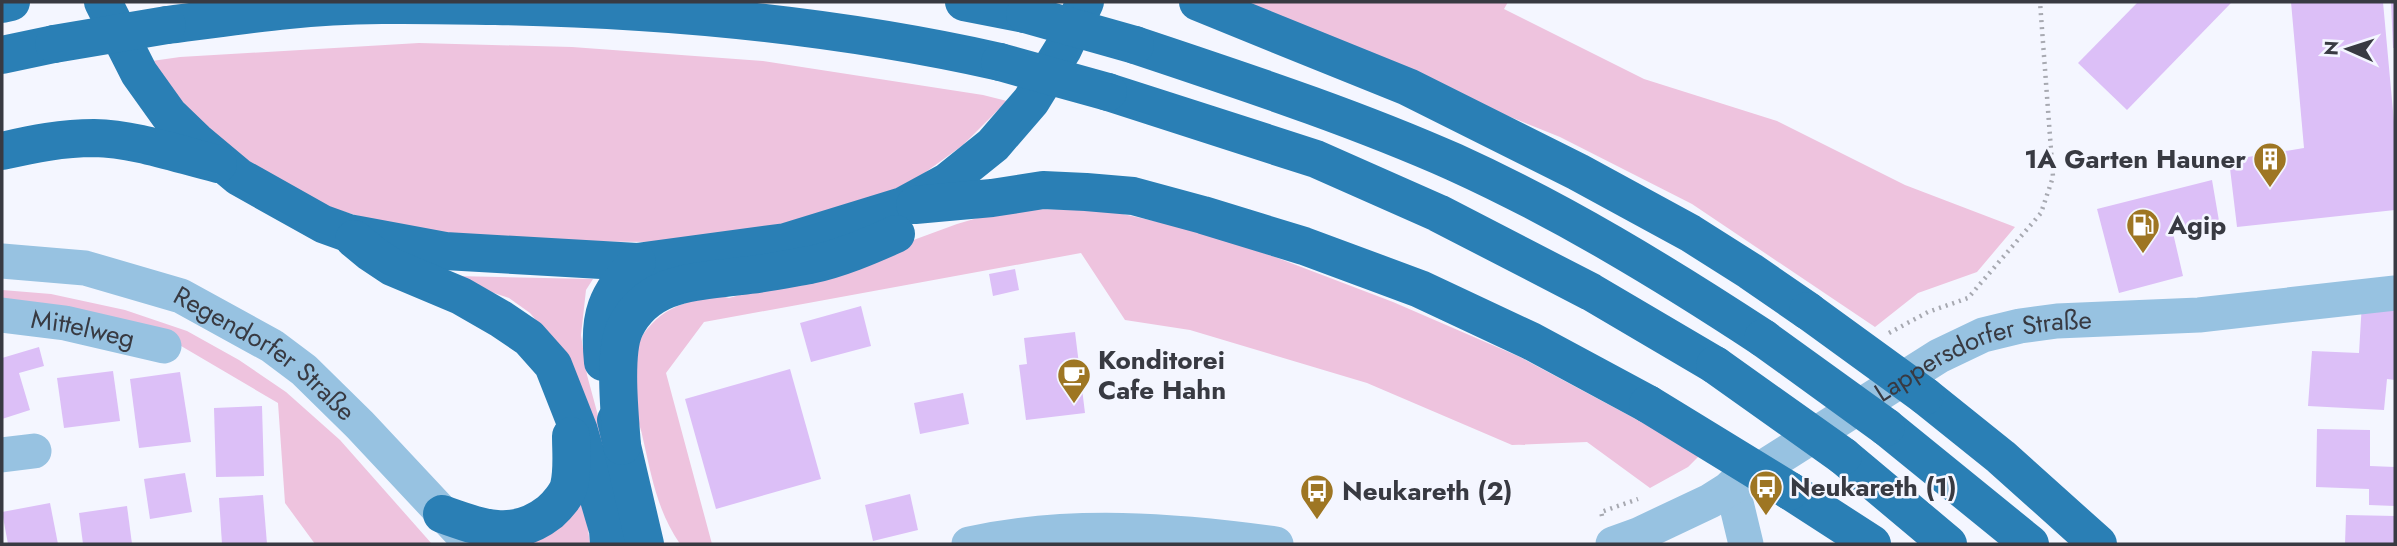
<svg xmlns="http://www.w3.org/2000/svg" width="2397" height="546" font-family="Jost,sans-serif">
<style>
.green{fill:#eec3de}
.building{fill:#dcbff7}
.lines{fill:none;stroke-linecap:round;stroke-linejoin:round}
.path{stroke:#a7a9b1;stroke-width:4.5;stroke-dasharray:2 5;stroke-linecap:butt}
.minor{stroke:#97c2e1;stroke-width:35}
.highway{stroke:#2a7fb5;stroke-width:38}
.highway-bridge{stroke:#2a7fb5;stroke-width:38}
.labels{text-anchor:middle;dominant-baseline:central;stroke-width:5;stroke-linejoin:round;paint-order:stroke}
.poi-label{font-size:26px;font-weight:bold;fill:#383a42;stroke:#f4f6ff;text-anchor:start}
.street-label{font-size:26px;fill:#383a42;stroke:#f4f6ff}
</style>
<rect width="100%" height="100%" fill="#f4f6ff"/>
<!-- green -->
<g class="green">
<polygon points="1224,2 1508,2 1504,9 1644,79 1777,121 1905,185 2015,227 1977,272 1918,293 1875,327 1692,204 1560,137"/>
<polygon points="419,43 572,47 763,61 983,95 1007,101 963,145 923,174 877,199 819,219 658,242 537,241 435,234 386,224 328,207 239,156 188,110 152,61 180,57"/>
<path d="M1030,209L1105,210L1199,231L1275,257L1393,302L1520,357L1701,454L1688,467L1650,488L1587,442L1512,445L1367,383L1190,330L1125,320L1081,253L704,322L666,373L712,544H680C657,510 652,478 643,439C640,422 630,404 629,387C626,351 649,315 683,304C703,297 708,292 729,298L840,267L957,224L991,214Z"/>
<polygon points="456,276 593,279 586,290 581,335 587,375 629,530 557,345 530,313 509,298 467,284"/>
<polygon points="2,290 51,294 125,310 187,331 239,360 286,392 340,440 432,544 315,544 285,503 278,403 176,343 2,304"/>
<polygon points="579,499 585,508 590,544 528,544"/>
</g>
<!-- building -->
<g class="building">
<polygon points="2138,2 2232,2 2127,110 2078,63"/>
<polygon points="2291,2 2383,2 2395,133 2395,210 2237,227 2229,160 2304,148"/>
<polygon points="2391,2 2395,2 2395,48 2393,48"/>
<polygon points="2212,180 2219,221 2173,233 2183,276 2119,293 2097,209"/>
<polygon points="1015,269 1019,290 993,296 989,274"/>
<polygon points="2362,302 2395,304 2395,380 2387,379 2384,410 2308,406 2312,351 2359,353"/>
<polygon points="861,306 871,346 811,362 800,323"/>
<polygon points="1075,332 1085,413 1026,420 1019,365 1027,364 1024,338"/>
<polygon points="39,347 44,366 19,373 30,410 2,419 2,358"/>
<polygon points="790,369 821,479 716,509 685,399"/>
<polygon points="113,371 120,421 64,428 57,378"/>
<polygon points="180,372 191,442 139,448 130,379"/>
<polygon points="963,393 969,424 920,434 914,403"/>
<polygon points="262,406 264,476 216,477 214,408"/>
<polygon points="2317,429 2370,430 2370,466 2395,467 2395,506 2369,505 2369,489 2316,487"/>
<polygon points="185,473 192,512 150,519 144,479"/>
<polygon points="910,494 918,530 873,541 865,505"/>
<polygon points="263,495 267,544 222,544 219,498"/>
<polygon points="50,503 58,544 8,544 2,512"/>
<polygon points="127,506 132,544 83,544 79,513"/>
<polygon points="2346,515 2395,516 2395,544 2345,544"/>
</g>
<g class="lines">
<!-- path -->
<g class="path">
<polyline points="1889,333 1928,312 1968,298 2041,213 2053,177 2040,2"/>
<polyline points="1602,516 1601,512 1638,499"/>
</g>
<!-- minor -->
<g class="minor">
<path id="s1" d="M2,261L85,268L181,296L272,346L304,370L360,425L463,535"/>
<path id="s2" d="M2,315L65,323L164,346"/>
<polyline points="2,455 34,451"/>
<polyline points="1732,486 1746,544"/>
<path d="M969,544C1069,522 1175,530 1276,544"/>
<path id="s3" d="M1613,544L1638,535L1710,501L1939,356L1983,335L2020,326L2057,321L2199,315L2395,293"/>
</g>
<!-- highway -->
<g class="highway">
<polyline points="103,2 139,73 169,115 196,141 239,177 323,224 348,233 445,251 637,262 786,242 903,206 947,182 993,145 1031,101 1063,49 1085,2"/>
<polyline points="964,2 1025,14"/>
<polyline points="1198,2 1408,87 1578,172 1690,233 1750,271 1808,311"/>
<polyline points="2,4 11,2"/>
<path d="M167,25C208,20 248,14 288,10C357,3 427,5 495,6C664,9 835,25 1000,62"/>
<path d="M1135,45C1242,81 1350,116 1454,162C1562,211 1664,273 1763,338"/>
<polyline points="2,55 54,44"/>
<polyline points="1108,92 1316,159 1438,213 1591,292 1715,365"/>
<path d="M2,151C33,144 62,138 94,138C136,139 177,154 218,164"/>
<polyline points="915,205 992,198 1043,190 1086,192 1133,196 1203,215 1304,246 1420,289 1531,341 1648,404"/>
<polyline points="354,239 371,253 392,267 461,296 501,319 529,338 553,365 579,431 608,530 609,544"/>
<path d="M603,362C598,314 606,297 637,262"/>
<polyline points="1925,396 2001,457 2098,544"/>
<polyline points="616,420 645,544"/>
<polyline points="1886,427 2030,544"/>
<path d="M622,446C620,417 613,353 625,328C648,281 696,282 741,276C764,274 787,269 810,265C839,259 869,246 896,234"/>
<polyline points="1843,456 1948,544"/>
<polyline points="1790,491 1872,544"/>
<path d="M442,514C482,528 513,541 550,512C557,506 567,494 569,486C573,470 571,452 571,436"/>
</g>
<!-- highway-bridge -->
<g class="highway-bridge">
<polyline points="1025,14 1135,45"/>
<polyline points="54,44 167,25"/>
<polyline points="1000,62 1108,92"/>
<polyline points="1808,311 1925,396"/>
<polyline points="1763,338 1886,427"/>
<polyline points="1715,365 1843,456"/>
<polyline points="1648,404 1790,491"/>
</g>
</g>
<!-- icons -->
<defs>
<g id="building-pin" transform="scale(1.75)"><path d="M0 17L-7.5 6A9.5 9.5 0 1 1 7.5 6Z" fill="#9e7623" stroke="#f4f6ff"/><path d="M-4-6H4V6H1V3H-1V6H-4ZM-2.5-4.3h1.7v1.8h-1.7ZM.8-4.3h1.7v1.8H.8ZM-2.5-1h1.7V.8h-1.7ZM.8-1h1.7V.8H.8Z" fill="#fff"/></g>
<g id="fuel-pin" transform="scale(1.75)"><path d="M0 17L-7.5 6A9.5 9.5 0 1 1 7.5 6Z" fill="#9e7623" stroke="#f4f6ff"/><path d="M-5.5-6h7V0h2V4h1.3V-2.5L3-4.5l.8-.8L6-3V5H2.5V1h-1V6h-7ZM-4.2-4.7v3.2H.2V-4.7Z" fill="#fff"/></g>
<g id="cafe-pin" transform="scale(1.75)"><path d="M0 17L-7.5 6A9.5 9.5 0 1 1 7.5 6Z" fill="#9e7623" stroke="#f4f6ff"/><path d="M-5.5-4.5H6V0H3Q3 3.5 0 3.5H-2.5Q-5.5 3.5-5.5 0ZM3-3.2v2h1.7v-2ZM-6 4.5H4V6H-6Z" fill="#fff"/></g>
<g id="bus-pin" transform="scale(1.75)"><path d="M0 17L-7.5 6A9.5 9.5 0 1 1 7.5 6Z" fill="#9e7623" stroke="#f4f6ff"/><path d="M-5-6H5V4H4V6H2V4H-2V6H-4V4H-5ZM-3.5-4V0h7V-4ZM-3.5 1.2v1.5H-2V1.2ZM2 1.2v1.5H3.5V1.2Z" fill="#fff"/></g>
</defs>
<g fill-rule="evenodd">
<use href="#building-pin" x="2270" y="159"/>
<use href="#fuel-pin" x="2143" y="225"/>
<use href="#cafe-pin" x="1074" y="375"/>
<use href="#bus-pin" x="1766" y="487"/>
<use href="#bus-pin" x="1317" y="491"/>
</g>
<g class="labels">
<!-- poi labels -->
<g class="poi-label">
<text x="2246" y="159" text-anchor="end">1A Garten Hauner</text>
<text x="2168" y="225">Agip</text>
<text x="1098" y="360">Konditorei<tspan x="1098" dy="30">Cafe Hahn</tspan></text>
<text x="1790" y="487">Neukareth (1)</text>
<text x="1342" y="491">Neukareth (2)</text>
</g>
<!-- street labels -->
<g class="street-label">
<text stroke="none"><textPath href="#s2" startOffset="82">Mittelweg</textPath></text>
<text stroke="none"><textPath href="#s1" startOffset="285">Regendorfer Straße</textPath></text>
<text stroke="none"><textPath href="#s3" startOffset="420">Lappersdorfer Straße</textPath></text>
</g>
</g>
<!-- border -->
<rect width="2397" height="546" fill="none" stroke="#383a42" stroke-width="7"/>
<!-- north arrow -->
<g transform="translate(2348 49) rotate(273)" stroke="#f4f6ff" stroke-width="5" paint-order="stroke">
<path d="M0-5L12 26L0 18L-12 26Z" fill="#383a42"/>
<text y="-10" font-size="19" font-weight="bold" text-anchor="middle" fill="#383a42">N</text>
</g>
</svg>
